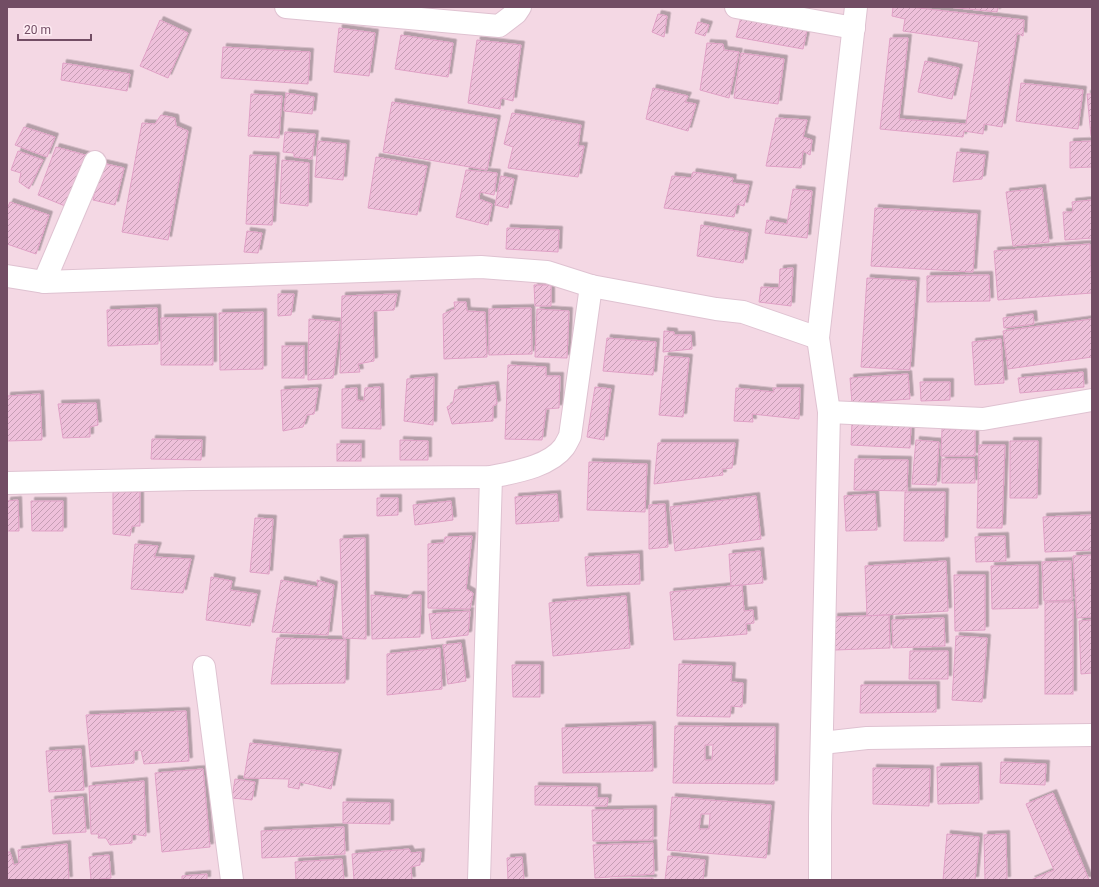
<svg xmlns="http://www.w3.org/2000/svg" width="1099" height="887" font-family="Roboto,sans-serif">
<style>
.residential{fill:#f4d8e4}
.building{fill:url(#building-hatch);stroke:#e0a1c6;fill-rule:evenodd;filter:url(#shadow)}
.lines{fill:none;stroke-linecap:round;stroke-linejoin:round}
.minor-casing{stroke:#dfc2d1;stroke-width:24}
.minor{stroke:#fff;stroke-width:22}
</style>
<defs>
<pattern id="building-hatch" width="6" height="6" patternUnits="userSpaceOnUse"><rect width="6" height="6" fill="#eec0da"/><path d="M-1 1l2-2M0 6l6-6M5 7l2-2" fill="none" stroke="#c59eb4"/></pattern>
<filter id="shadow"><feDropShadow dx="3.5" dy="-3.5" stdDeviation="0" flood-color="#0004"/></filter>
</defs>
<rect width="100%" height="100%" fill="#fbe6ee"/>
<!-- residential -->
<rect class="residential" x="7" y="7" width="1085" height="873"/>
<!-- building -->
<g class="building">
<polygon points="893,7 910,7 1024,20 1023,36 1017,33 1002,127 984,124 983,134 964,131 963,137 880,129 890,38 908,38 899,119 966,124 979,42 903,31 905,19 892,16"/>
<polygon points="948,7 998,7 997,12"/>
<polygon points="658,14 667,16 664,37 652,32"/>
<polygon points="741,17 808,25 803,49 736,37"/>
<polygon points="160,20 188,33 168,78 140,66"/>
<polygon points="698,22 709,25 705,36 695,33"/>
<polygon points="339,28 375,33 369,76 334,72"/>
<polygon points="401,35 453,43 448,77 395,69"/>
<polygon points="477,40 521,45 513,101 501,98 500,109 468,103"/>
<polygon points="707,43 723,44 724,50 739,52 729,98 700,90"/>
<polygon points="223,47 310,52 308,84 221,78"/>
<polygon points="741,53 784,59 778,104 734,98"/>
<polygon points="925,61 959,68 952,99 918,92"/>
<polygon points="63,63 130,74 127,91 61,80"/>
<polygon points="1021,83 1083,90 1078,129 1016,121"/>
<polygon points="653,88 688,96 685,102 696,104 688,131 646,119"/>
<polygon points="286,93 314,97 312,114 284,111"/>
<polygon points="251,94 282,96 279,138 248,136"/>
<polygon points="1087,94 1092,94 1092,136 1091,136"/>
<polygon points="392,102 497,119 487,170 383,152"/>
<polygon points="512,113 581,125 578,146 584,146 578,177 508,168 513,147 504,144"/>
<polygon points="161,115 175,118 176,126 188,131 168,240 122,232 142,123 155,124"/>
<polygon points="776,118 807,120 803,137 812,140 810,155 803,151 801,168 766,166"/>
<polygon points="24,127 55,137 47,157 15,145"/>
<polygon points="285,132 315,134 312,159 294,157 294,153 283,152"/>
<polygon points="318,141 346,144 343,180 315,177"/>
<polygon points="1092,141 1092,167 1070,168 1070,142"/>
<polygon points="56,147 89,156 70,208 38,195"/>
<polygon points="18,151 43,160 29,189 19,182 21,173 11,170"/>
<polygon points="957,152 985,155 982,179 953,182"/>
<polygon points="250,155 276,156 272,225 246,224"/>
<polygon points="376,157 427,166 417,215 368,208"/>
<polygon points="282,160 309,163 308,206 280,203"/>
<polygon points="102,163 124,168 115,205 93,200"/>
<polygon points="466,170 497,173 494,195 480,192 479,199 492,204 488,225 456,217"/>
<polygon points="693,172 733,178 732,183 749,185 744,206 737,204 734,217 664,208 672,176 691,178"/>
<polygon points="501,176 514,179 508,208 495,205"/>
<polygon points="1042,188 1049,242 1013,246 1006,192"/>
<polygon points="793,189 812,191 807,238 765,233 767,220 787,224"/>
<polygon points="1092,200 1092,238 1065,240 1063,212 1073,212 1072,202"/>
<polygon points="10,202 49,215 36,254 7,244 7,209"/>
<polygon points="875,208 977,214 973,272 871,266"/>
<polygon points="701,225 748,233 743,263 697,256"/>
<polygon points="507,228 559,230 558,252 506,249"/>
<polygon points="247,231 262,233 258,253 244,252"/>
<polygon points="1090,244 1092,293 998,300 994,251"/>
<polygon points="793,268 791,306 759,302 761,287 779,288 780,269"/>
<polygon points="989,275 990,301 927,302 927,276"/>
<polygon points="867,278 916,281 910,370 861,367"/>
<polygon points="534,285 551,285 551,306 535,306"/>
<polygon points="278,294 294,294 291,315 278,316"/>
<polygon points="397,294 394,310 373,311 374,361 358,364 360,372 340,373 342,296"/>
<polygon points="454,302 466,302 467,311 485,312 487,357 444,359 443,314 455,309"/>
<polygon points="157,308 158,344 108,346 107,310"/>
<polygon points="531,308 532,354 489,355 489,309"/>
<polygon points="537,309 569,311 567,358 535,357"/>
<polygon points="263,312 263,369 220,370 219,313"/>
<polygon points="1033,314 1034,324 1004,328 1003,318"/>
<polygon points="213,317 213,365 161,365 161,318"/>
<polygon points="309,319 340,322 333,378 308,380"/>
<polygon points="1092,319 1092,357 1008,369 1003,331"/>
<polygon points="664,331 674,332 674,335 691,335 692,349 663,352"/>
<polygon points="607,338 656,342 653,375 603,371"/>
<polygon points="1001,339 1004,383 975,385 972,342"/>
<rect x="282" y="346" width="22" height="32"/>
<polygon points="665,356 689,358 683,417 659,415"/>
<polygon points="508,365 546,367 546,376 560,376 559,408 546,409 542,440 505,439"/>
<polygon points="1083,372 1084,387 1020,393 1018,378"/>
<polygon points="908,374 910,399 852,403 850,378"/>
<polygon points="434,377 433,425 404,421 407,379"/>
<polygon points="920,382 950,382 950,400 921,401"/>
<polygon points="495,385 497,404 493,406 493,421 452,424 447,407 453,403 455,390"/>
<polygon points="380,387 381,429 342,428 342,389 357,388 357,400 364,401 365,388"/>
<polygon points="595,387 611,389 604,440 587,437"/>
<polygon points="318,388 314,414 307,415 303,427 283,431 281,390"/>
<polygon points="736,388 774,392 773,388 800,388 799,419 752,414 753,422 734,421"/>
<polygon points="40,394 42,440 7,441 7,396"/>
<polygon points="96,403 98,425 90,427 90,437 63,438 58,404"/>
<polygon points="852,421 911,424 910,448 851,445"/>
<polygon points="942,429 975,430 975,456 941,456"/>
<polygon points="152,439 202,440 201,460 151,459"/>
<polygon points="400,440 428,441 428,460 400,460"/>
<polygon points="916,440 939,442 936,485 912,484"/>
<polygon points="1010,441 1038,441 1037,498 1010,498"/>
<polygon points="658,443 735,443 732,468 722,469 723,475 654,484"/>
<rect x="337" y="444" width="24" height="17"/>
<polygon points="979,445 1005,445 1002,528 977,528"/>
<polygon points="855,459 908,460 907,491 854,490"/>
<polygon points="942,459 974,459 975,483 942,483"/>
<polygon points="589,462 647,464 645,512 587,510"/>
<polygon points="113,492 140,492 140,526 132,526 130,536 113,534"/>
<polygon points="905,492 945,492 944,541 904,541"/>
<polygon points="557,494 559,521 516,524 515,497"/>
<polygon points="875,494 877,530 846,531 844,496"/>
<polygon points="756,496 761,539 675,551 670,507"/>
<polygon points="377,498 398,498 398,515 377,516"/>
<polygon points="18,500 19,531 7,531 7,501"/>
<polygon points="31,501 63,501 63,531 32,531"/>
<polygon points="451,501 453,520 415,525 413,505"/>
<polygon points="665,504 668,547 649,549 649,505"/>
<polygon points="1092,515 1092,550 1045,552 1043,517"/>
<polygon points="255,518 273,519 269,574 250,572"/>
<polygon points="472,536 466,589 473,593 470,609 428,608 428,544 444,543 445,537"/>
<polygon points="1005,536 1006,561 976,562 975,537"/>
<polygon points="365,538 366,639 343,638 340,539"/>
<polygon points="135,544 158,546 154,557 191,559 183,593 131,589"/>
<polygon points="760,551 763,583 731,586 729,554"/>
<polygon points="639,554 640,584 587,586 585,557"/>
<polygon points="1092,555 1092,617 1077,618 1073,556"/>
<polygon points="946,561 948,611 867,616 865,566"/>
<polygon points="1071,561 1072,600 1044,601 1042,562"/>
<polygon points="1038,565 1038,608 992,609 991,566"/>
<polygon points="954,575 985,575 985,630 955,631"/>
<polygon points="211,577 232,581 230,590 257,594 250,626 206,620"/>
<polygon points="281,580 318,587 317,580 334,585 328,635 272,632"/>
<polygon points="742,585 744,611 753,610 754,623 746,624 747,634 674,640 670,592"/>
<polygon points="371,595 407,599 410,595 421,595 420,637 372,639"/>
<polygon points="626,596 630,648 553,656 549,603"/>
<rect x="1045" y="602" width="28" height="92"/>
<polygon points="470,611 468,635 432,639 429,614"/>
<polygon points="889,615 890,648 835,650 834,617"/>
<polygon points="944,618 945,646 893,648 892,620"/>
<polygon points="1092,620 1092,673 1081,674 1079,621"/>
<polygon points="956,636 987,638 982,702 952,700"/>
<polygon points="277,638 346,640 345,683 271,684"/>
<polygon points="461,643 466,681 448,684 443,645"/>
<polygon points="440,648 442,689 387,695 387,654"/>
<polygon points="910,651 948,651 948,679 909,679"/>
<polygon points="679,664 732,666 731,682 743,683 742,707 731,706 730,717 677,716"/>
<polygon points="512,665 540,665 540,697 513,697"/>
<polygon points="861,685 936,685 936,712 860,713"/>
<polygon points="186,711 189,761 144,764 141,750 134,751 134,763 91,767 86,715"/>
<polygon points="652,725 653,771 563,773 562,728"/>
<path d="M675,726L775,727L774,784L673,783ZM705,745H713L712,760H705Z"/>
<polygon points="250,743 338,753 331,789 300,782 299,789 288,787 289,779 244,778"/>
<polygon points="81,749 84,790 49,792 46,751"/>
<polygon points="1001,762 1046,764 1045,785 1000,783"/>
<polygon points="978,766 979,803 938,804 937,767"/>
<polygon points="873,768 930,769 929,806 873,804"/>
<polygon points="203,769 210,847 162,852 155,773"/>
<polygon points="235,779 255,782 252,800 232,798"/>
<polygon points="144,781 146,836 132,834 132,843 110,845 106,838 98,838 99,834 91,834 89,786"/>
<polygon points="535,786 597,787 597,798 608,798 607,806 535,805"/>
<polygon points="1053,793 1089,880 1031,880 1054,870 1026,804"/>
<polygon points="83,797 86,832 53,834 51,800"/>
<path d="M672,797L771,805L766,858L667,850ZM701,814H710L709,829H699Z"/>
<polygon points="343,802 390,803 390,824 343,823"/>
<polygon points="653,809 653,840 593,841 592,810"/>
<polygon points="344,827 345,854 262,858 261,831"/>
<polygon points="947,834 979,837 975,880 943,880"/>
<polygon points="1006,834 1007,880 985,880 984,835"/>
<polygon points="653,843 654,874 595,878 593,845"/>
<polygon points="67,844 69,880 7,880 7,852 10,852 14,865 19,863 18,850"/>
<polygon points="409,849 411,853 421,852 420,865 411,867 412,880 354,880 352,854"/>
<polygon points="109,855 111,878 91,880 89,857"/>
<polygon points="668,856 705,860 703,880 665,880"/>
<polygon points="522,857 524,880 508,880 507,858"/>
<polygon points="342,859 344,880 296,880 295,862"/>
<polygon points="207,874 207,880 182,880 182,876"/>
<polygon points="653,878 653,880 611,880 610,879"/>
</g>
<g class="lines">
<!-- minor casing -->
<g class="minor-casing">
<g id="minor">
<polyline points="286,7 499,26 516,13 520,7"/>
<polyline points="736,7 854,28"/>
<polyline points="7,276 44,282 481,267 547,272 591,286 716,309 743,312 818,338"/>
<polyline points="44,282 95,162"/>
<polyline points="829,412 983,419 1092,400"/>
<path d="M7,483L193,479L491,477C514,472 549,467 564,447C566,444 568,440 570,436L591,286"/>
<polyline points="204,667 232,880"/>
<polyline points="822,743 867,738 1092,735"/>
<polyline points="479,880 491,477"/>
<polyline points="820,880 820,817 829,412 818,338 856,7"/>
</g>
</g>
<!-- minor -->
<use href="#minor" class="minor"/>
</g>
<!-- border -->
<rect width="1099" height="887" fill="none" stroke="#724d64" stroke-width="16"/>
<!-- scale -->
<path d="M18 34v6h73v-6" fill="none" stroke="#724d64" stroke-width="2"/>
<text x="24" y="34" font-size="12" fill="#724d64" stroke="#feecf3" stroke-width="3" paint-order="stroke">20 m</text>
</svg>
